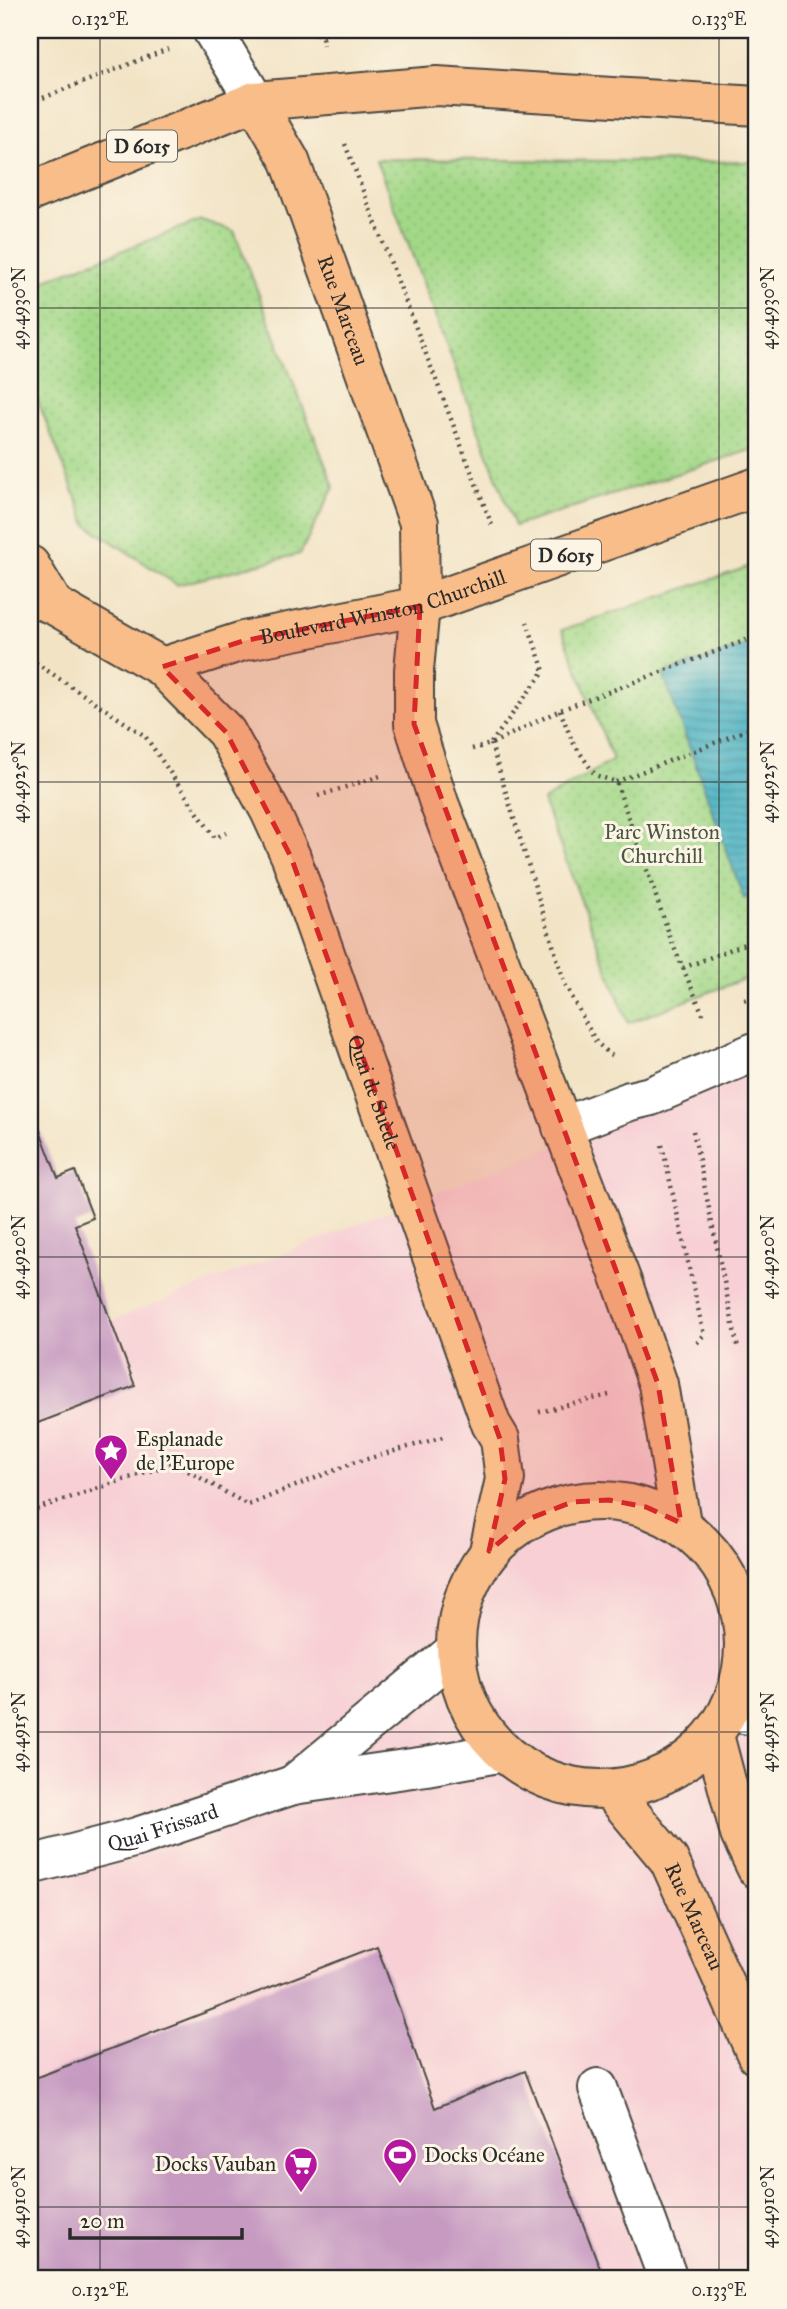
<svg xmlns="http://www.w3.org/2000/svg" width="787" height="2309" font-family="'IM FELL Great Primer',serif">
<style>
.built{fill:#f7cfd5}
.green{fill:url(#green-dots);stroke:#67825a;stroke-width:2}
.water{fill:url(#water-rules);stroke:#386e76;stroke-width:2}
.building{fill:#c69ac1}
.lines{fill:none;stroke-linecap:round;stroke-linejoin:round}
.minor-casing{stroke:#494742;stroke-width:42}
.major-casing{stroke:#494742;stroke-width:42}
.path{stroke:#494742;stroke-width:4.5;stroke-dasharray:2 5;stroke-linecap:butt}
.minor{stroke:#fff;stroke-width:38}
.major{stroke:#f9bd89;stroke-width:38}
.marked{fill:#d62828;fill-opacity:0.2;stroke:#d62828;stroke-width:5;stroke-dasharray:14 9;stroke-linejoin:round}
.ticks{fill:none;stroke:#2b2b2b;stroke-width:2;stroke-opacity:0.45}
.labels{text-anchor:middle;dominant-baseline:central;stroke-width:6;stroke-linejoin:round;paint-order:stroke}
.shield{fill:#fcf5e5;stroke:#6a6863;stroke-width:2}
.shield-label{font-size:19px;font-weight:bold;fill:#2b2b2b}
.street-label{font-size:21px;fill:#2b2b2b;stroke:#fcf5e5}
.park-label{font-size:21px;fill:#495642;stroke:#fcf5e5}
.poi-label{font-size:21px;fill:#2b2b2b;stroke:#fcf5e5;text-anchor:start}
.neatline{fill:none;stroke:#2b2b2b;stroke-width:2.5}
.ticks-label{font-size:18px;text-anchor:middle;fill:#2b2b2b}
</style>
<defs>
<pattern id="green-dots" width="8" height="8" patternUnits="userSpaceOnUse" patternTransform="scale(1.75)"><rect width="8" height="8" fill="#a3d888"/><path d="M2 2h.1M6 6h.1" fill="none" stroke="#8cba76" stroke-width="1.8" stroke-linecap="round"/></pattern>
<pattern id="water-rules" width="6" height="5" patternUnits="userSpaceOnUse" patternTransform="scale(1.75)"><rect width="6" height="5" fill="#44b0c2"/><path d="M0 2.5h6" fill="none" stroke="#398f9e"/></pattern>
</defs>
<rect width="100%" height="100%" fill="#fcf5e5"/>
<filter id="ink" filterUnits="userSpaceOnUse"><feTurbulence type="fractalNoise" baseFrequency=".0143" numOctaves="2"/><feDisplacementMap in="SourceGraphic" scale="14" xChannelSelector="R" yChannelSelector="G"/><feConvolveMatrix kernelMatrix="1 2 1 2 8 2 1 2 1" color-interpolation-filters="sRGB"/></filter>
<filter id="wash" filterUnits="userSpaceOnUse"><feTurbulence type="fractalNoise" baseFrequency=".00686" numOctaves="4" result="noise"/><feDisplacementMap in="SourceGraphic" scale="28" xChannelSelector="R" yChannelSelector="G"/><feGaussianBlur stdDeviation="1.57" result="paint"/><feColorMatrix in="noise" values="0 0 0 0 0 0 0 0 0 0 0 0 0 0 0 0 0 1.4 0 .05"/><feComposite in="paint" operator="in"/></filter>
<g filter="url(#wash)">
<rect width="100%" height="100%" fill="#f2e3c5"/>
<!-- built -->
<polygon class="built" points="757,1067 757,2279 30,2279 30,1353"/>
<!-- green -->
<g class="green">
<polygon points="376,159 757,162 757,448 515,526"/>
<polygon points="201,220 234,231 334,487 300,554 177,585 87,525 30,381 30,286"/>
<polygon points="757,564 757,974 628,1023 543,801 613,760 562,630"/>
</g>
<!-- water -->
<polygon class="water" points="757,641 757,895 744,899 663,674"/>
<g id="blocks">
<!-- building -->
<g class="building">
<polygon points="34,1115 58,1178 75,1171 93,1218 75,1225 135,1386 30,1426 30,1116"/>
<polygon points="377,1946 435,2108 525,2071 604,2279 30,2279 30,2080"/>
</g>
</g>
</g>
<g filter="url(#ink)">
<use href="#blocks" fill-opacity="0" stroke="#494742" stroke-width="2"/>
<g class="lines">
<!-- minor casing -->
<g class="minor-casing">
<g id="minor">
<polyline points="212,30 255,101"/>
<polyline points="562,1127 630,1101 651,1096 757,1051"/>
<polyline points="729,1712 757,1716"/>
<polyline points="293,1785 455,1651"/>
<path id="s1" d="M30,1865L137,1837L293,1785L426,1766L503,1752"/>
<polyline points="598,2088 668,2279"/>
</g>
</g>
<!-- major casing -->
<g class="major-casing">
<g id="major">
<path id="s2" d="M255,101L290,161L419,523L420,606L414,670V724L439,803L624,1287L658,1384L681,1523"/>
<polyline points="30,192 255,101 437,86 757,106"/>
<polyline points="30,565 54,605"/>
<path id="s3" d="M30,596L54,605L162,667L226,732L270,811L291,857L491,1424L500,1439L505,1479L489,1551"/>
<path id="s4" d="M162,667L243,641L420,606L757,487"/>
<circle cx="600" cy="1645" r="144"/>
<polyline points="714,1735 740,1834 757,1869"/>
<path id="s5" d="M610,1789L669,1860L757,2056"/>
</g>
</g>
<!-- path -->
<g class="path">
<polyline points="311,30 322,36 323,45"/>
<polyline points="439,30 757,34"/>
<polyline points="322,36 336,30"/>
<polyline points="30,103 168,49"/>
<polyline points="345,144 493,528"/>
<polyline points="30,659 145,736 215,838 226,833"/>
<polyline points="560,710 572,741 595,775 616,782 673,945 705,1019"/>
<polyline points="491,743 544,671 527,622"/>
<polyline points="491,744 565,984 596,1042 612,1056"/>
<polyline points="472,749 491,744 560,710 757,636"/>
<polyline points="616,782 757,726"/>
<polyline points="318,796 380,776"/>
<polyline points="683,968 757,939"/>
<polyline points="744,1000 757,995"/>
<polyline points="693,1131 738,1349"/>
<polyline points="662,1145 704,1335 697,1343"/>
<polyline points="539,1412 609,1395"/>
<polyline points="30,1511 174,1463 248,1505 353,1463 443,1437"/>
</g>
<!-- minor -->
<use href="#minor" class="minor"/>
<!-- major -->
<use href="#major" class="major"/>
</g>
</g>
<!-- marked area -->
<path class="marked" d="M420,606L414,724L658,1384L681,1523L646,1507L609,1500L572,1502L526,1520L489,1551L505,1479L500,1439L291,857L226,732L162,667L243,641Z"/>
<!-- ticks -->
<path class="ticks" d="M100,30V2279M719,30V2279M30,308H757M30,782H757M30,1257H757M30,1732H757M30,2207H757"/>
<!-- icons -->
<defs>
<g id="sight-pin" transform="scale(1.75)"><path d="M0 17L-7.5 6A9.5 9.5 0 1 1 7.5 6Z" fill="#b5179e" stroke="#fcf5e5"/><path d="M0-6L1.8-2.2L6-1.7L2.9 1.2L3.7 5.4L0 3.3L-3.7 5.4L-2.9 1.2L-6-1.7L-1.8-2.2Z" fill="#fff"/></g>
<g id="stadium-pin" transform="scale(1.75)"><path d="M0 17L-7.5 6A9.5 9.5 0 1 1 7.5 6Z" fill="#b5179e" stroke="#fcf5e5"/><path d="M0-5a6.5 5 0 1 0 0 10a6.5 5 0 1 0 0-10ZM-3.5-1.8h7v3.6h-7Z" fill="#fff"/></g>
<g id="supermarket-pin" transform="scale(1.75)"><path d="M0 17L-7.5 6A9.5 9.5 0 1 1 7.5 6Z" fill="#b5179e" stroke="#fcf5e5"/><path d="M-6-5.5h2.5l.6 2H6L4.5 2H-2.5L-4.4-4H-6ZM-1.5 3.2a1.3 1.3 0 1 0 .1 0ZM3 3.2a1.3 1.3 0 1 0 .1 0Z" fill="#fff"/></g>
</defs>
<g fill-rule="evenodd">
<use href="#sight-pin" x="111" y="1451"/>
<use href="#stadium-pin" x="400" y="2155"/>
<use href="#supermarket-pin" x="301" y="2164"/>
</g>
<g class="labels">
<!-- shield labels -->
<g class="shield">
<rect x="107" y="130.5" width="70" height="31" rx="5"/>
<rect x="531" y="539.5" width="70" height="31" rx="5"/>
</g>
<g class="shield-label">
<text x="142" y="146">D 6015</text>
<text x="566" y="555">D 6015</text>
</g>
<!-- street labels -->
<g class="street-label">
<text stroke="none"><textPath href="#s2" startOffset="228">Rue Marceau</textPath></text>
<text stroke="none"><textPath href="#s4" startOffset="229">Boulevard Winston Churchill</textPath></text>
<text stroke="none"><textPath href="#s3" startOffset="632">Quai de Suède</textPath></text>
<text stroke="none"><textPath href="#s1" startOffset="138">Quai Frissard</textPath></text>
<text stroke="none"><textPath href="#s5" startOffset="154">Rue Marceau</textPath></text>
</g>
<!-- park labels -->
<g class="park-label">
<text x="662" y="832">Parc Winston<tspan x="662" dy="24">Churchill</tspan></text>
</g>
<!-- poi labels -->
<g class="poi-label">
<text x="136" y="1439">Esplanade<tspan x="136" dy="24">de l'Europe</tspan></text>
<text x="424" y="2155">Docks Océane</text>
<text x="276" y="2164" text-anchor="end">Docks Vauban</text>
</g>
</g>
<!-- margin -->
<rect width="787" height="2309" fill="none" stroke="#fcf5e5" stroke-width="77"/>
<!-- scale -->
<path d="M70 2228v10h172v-10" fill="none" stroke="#2b2b2b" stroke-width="3.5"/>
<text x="80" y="2228" font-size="21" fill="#2b2b2b" stroke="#fcf5e5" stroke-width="5" paint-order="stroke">20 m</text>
<rect x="38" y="38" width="710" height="2232" class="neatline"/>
<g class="ticks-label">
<text x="100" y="25">0.132°E</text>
<text x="719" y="25">0.133°E</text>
<text transform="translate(19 308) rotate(-90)" y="6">49.4930°N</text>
<text transform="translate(768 308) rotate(-90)" y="6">49.4930°N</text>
<text transform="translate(19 782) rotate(-90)" y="6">49.4925°N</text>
<text transform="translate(768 782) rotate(-90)" y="6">49.4925°N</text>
<text transform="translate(19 1257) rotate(-90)" y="6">49.4920°N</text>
<text transform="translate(768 1257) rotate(-90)" y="6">49.4920°N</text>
<text transform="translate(19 1732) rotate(-90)" y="6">49.4915°N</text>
<text transform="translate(768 1732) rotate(-90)" y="6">49.4915°N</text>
<text transform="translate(19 2207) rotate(-90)" y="6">49.4910°N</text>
<text transform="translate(768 2207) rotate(-90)" y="6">49.4910°N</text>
<text x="100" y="2296">0.132°E</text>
<text x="719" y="2296">0.133°E</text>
</g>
</svg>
